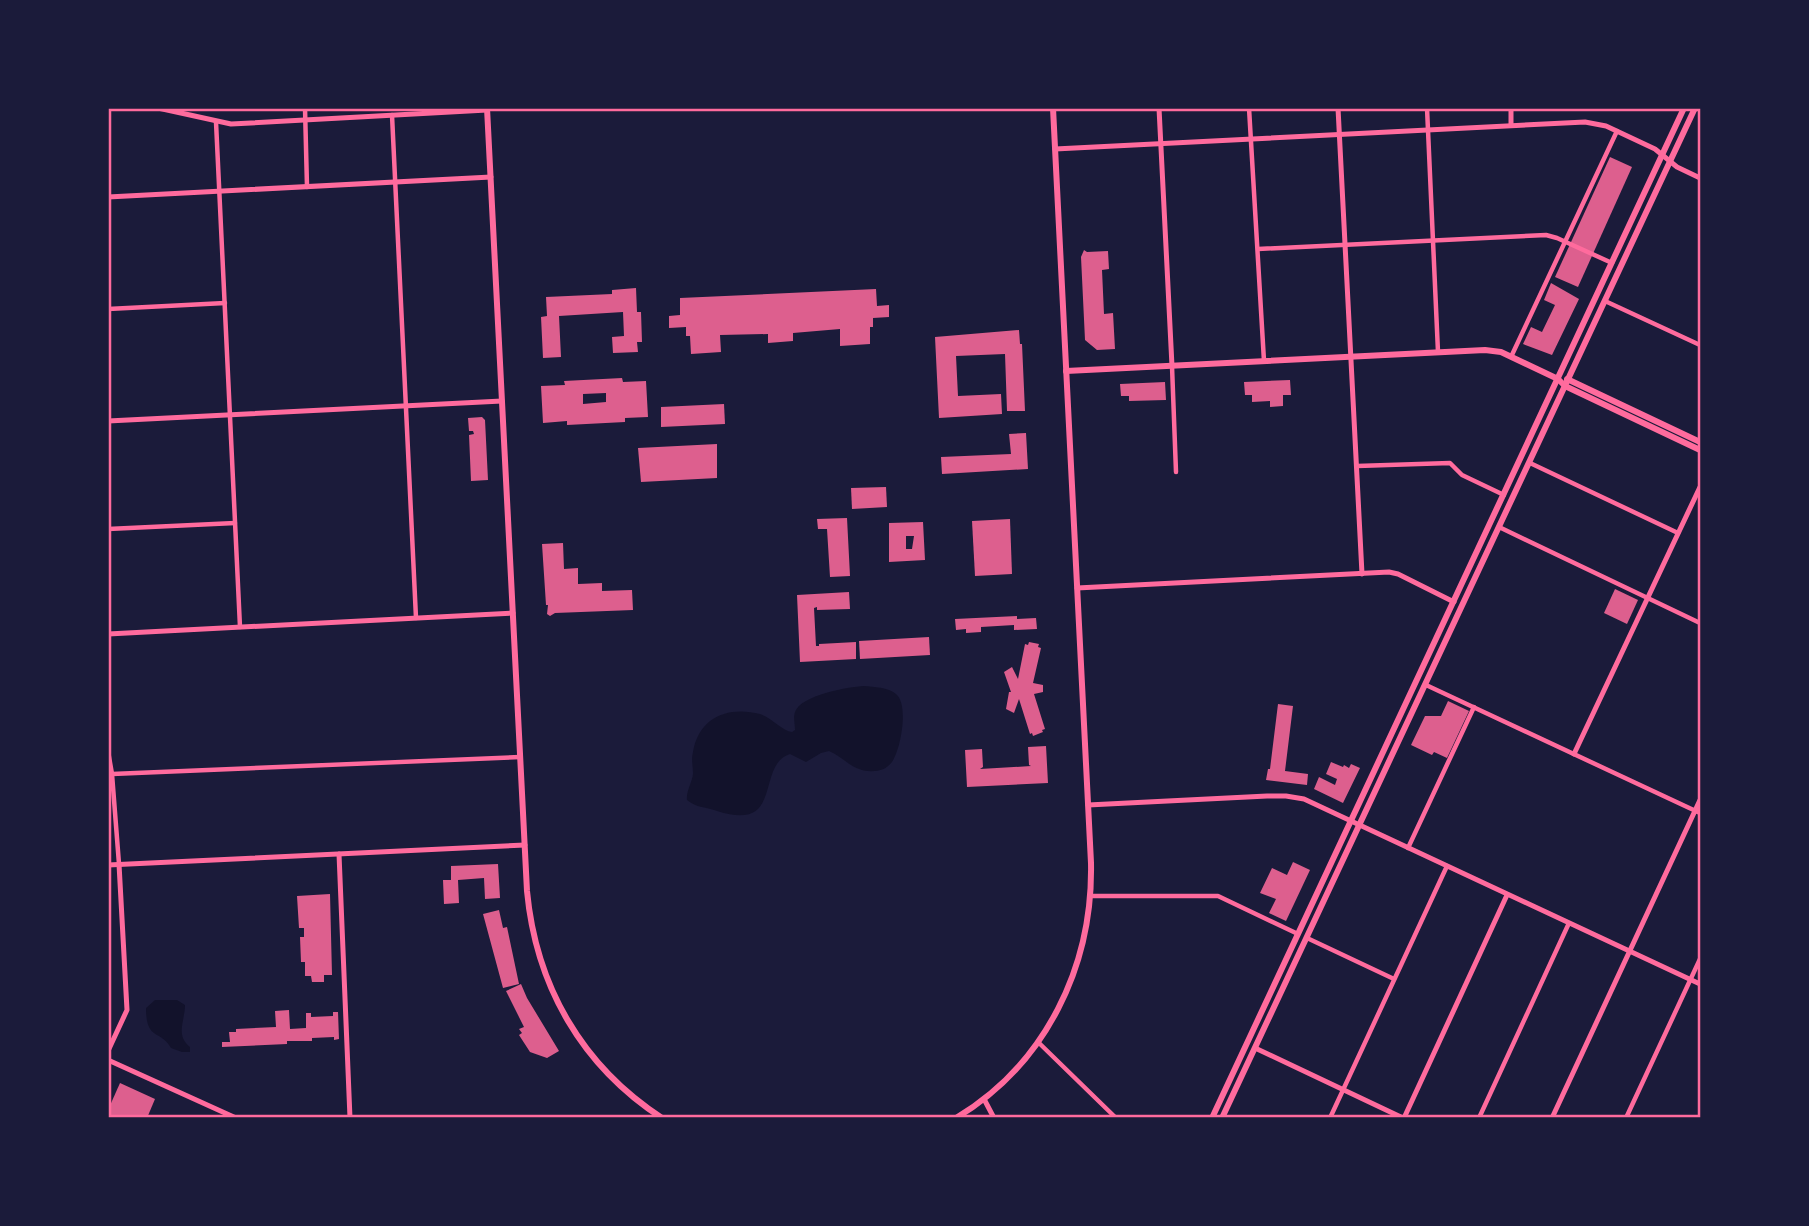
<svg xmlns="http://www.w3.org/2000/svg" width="1809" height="1226" font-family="Mulish,sans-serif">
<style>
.water{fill:#12122b}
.building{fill:#dd5f8e;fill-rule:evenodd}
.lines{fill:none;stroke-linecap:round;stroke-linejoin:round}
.minor{stroke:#ff6b9d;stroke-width:4.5}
.tertiary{stroke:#ff6b9d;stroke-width:5}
.secondary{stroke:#ff6b9d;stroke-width:6}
.neatline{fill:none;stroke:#ff6b9d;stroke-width:2.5}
</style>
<rect width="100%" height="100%" fill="#1b1b3a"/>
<!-- water -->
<g class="water">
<path d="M864,686C874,687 888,687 896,694C909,704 901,749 892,762C886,770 877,772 868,771C852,770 843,757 829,751L821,753L806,762L790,754C755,765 785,833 717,811C707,807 696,808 687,800C686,791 692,783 693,774C693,766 691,759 693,752C699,717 728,706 760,714C772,718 782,731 792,732L795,730C795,724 793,717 795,712C801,695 848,687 864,686Z"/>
<path d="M155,1000H177L185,1005C185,1021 175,1035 190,1047V1052H182L171,1048C160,1029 146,1041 146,1008Z"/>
</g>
<!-- building -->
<g class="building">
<polygon points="1610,157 1632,167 1578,287 1555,277"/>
<polygon points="1084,250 1087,252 1108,251 1109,269 1102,270 1104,314 1113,313 1115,349 1097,350 1085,340 1081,257"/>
<polygon points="1551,283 1579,299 1552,355 1523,344 1531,327 1542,332 1555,305 1544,300"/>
<polygon points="636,288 637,312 641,312 642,342 637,342 638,352 613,353 612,337 624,336 623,312 559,316 561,357 543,358 541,317 547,316 546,297 612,294 612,290"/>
<polygon points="876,289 877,306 889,305 889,317 873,318 873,327 870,327 870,344 840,346 840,329 793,333 793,341 768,343 768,334 720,335 721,352 691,354 690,336 686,336 686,327 669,328 669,316 680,315 680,298"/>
<polygon points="1019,330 1020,344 1022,344 1025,411 1007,411 1005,354 956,356 958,396 1001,394 1002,414 939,418 935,337"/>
<path d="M622,378L623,382L646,381L648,417L625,418V422L567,425V421L543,423L541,386L565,385L564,381ZM606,393V402L583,404V394Z"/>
<polygon points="1290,380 1291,395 1283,395 1283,406 1270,407 1270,401 1252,402 1252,395 1245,395 1244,382"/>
<polygon points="1165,382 1166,400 1129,401 1129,396 1121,396 1120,384"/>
<polygon points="724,404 725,424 661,427 661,407"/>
<polygon points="468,418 482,417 485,420 488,480 471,481 469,435 474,434 473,431 469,431"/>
<polygon points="1026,433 1028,469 942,474 941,457 1011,454 1009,434"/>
<polygon points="717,444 717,478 641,482 638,448"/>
<polygon points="886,487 887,507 852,509 851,488"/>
<polygon points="847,518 850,576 830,577 827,529 818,529 817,519"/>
<polygon points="1010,519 1012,574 975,576 972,521"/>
<path d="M923,522L925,560L889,562V523ZM906,536H914L912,549H906Z"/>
<polygon points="563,543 564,569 578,568 578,584 602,583 602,591 632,590 633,610 555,613 550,616 547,614 548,605 546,605 542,544"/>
<polygon points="1615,589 1638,600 1627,624 1604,613"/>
<polygon points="849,592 850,609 817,610 817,607 814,608 816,646 819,646 819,644 856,642 856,659 800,662 797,595"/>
<polygon points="1017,616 1017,619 1036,618 1037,629 1014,630 1014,625 981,627 981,632 966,633 966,629 956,630 955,619"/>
<polygon points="929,637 930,655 860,659 859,641"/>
<polygon points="1029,642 1039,644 1038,647 1041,648 1033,683 1043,685 1043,692 1034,694 1045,729 1042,730 1043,732 1033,736 1032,733 1030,734 1019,699 1014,713 1006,709 1009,692 1011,692 1004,672 1012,667 1018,679 1025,644 1028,645"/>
<polygon points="1448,701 1469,711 1447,758 1434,752 1432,755 1411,745 1425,716 1441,716"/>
<polygon points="1278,704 1293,706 1285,771 1308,774 1307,785 1266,780 1268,769 1270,769"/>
<polygon points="1046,746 1048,783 967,787 965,750 982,749 983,767 980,769 1031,766 1029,765 1028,747"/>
<polygon points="1331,762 1343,767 1344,765 1349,768 1351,764 1360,768 1343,803 1314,789 1319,777 1335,785 1337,779 1326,774"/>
<polygon points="1293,862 1310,870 1286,921 1269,913 1276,899 1260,893 1272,868 1287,875"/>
<polygon points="498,864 500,898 485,899 484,878 458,880 459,903 444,904 443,880 451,880 451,866"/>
<polygon points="330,894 332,975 324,975 324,982 312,982 311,976 305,976 305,962 301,962 300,937 304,937 304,928 299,928 297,896"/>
<polygon points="499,910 503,928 507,927 519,984 503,988 483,914"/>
<polygon points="521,984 527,998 559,1051 547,1058 530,1052 519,1035 522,1033 519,1029 524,1027 506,991"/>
<polygon points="289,1010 290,1029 306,1028 306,1013 311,1013 311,1017 333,1016 333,1012 338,1012 339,1039 334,1040 334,1037 312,1038 312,1041 287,1041 287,1044 222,1047 222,1042 230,1042 229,1032 236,1032 236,1029 276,1027 275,1011"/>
<polygon points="120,1083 155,1099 147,1118 108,1118 108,1110"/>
</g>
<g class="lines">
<!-- minor -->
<g class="minor">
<polyline points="305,108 307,187"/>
<polyline points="1249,108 1264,361"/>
<polyline points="1427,108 1438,352"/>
<polyline points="392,115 416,618"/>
<polyline points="216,122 240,627"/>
<polyline points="1258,249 1546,235 1557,238 1612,263"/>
<polyline points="1605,301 1700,345"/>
<polyline points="108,309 225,303"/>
<polyline points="1511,357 1617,131"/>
<polyline points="1172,366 1176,472"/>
<polyline points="1530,463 1678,533"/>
<polyline points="1357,466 1450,463 1462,475 1504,495"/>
<polyline points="1499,527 1700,623"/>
<polyline points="108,529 235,523"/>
<polyline points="1426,685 1700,813"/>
<polyline points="108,751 112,774 119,864"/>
<polyline points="112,774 520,757"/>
<polyline points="1408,848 1474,707"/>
<polyline points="1091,896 1218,896 1298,934"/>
<polyline points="1307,938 1394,979"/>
<polyline points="1038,1042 1116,1118"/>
<polyline points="1330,1118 1447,866"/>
<polyline points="1479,1118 1569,923"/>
<polyline points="1626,1118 1700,959"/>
</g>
<!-- tertiary -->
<g class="tertiary">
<polyline points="158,108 231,124 487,110"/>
<polyline points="1159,108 1172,366"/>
<polyline points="1338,108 1362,574"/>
<polyline points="1511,108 1511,125"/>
<polyline points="1055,149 1585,122 1606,126 1655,149 1677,167 1700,178"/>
<polyline points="108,197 491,177"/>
<polyline points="108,421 502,401"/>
<polyline points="1077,588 1389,572 1398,574 1454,602"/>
<polyline points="108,634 513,613"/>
<polyline points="1574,754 1700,487"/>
<polyline points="1088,805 1267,796 1286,796 1304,799 1700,984"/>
<polyline points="339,854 350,1118"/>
<polyline points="108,865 525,845"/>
<polyline points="1255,1048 1403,1118"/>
<polyline points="108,1051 127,1010 119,864"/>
<polyline points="108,1060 236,1118"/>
<polyline points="984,1099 994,1118"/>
<polyline points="1404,1118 1507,895"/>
<polyline points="1552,1118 1700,800"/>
</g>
<!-- secondary -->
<g class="secondary">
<path d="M487,108L527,891C536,986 582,1066 662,1118"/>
<polyline points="1066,371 1485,350 1501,352 1558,379 1565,386 1700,450"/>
<polyline points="1567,379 1700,442"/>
<path d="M956,1118C1046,1064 1093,966 1091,863L1053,108"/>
<polyline points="1212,1118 1684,108"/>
<polyline points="1222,1118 1695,108"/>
</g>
</g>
<!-- border -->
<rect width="1809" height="1226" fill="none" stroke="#1b1b3a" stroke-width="220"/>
<rect x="110" y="110" width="1589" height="1006" class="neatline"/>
</svg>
